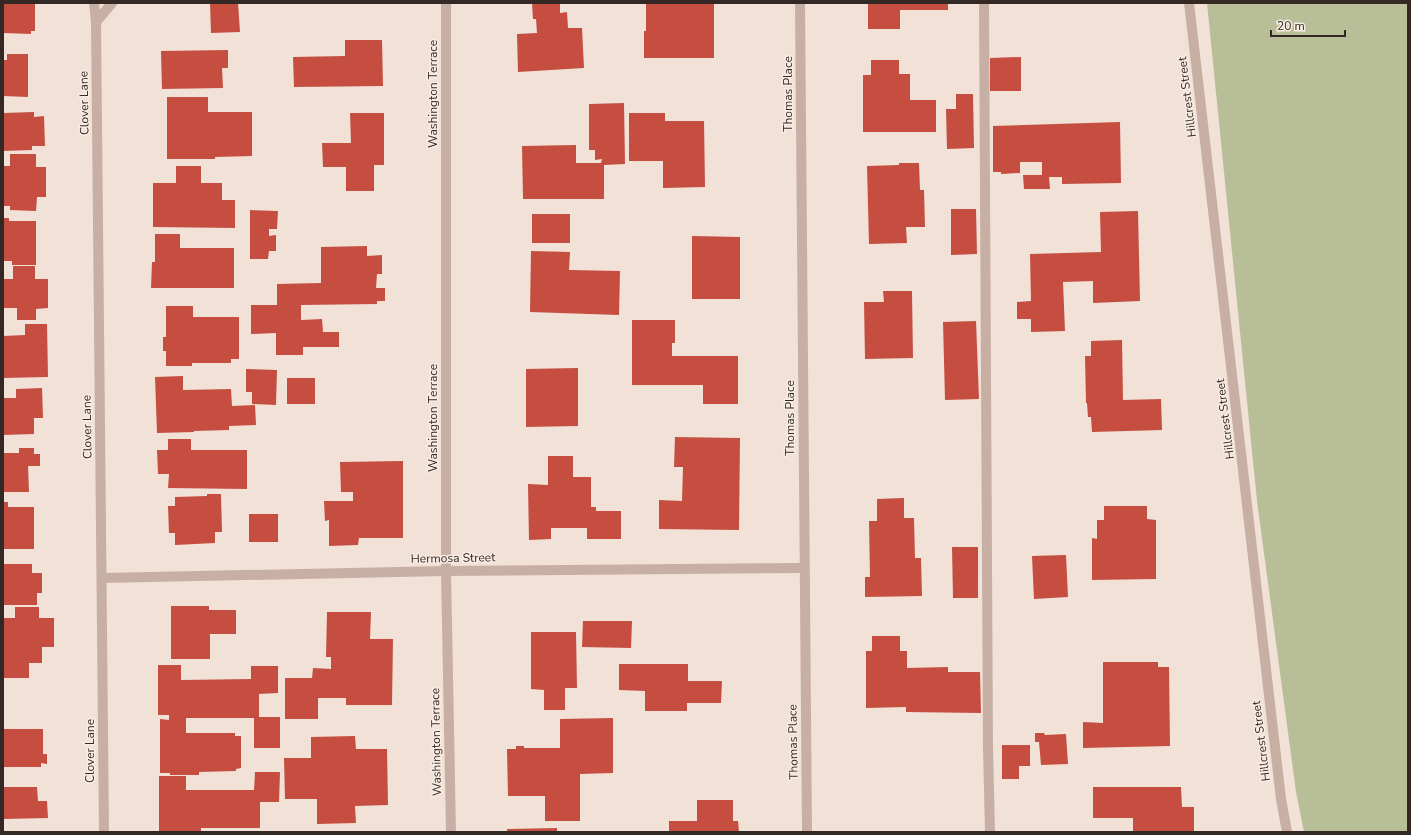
<svg xmlns="http://www.w3.org/2000/svg" width="1411" height="835" font-family="'Nunito Sans',sans-serif">
<style>
.green{fill:#b8bf98}
.building{fill:#c54e41}
.lines{fill:none;stroke-linecap:round;stroke-linejoin:round}
.lane{stroke:#c8afa4;stroke-width:10}
.street{stroke:#c8afa4;stroke-width:10}
.labels{text-anchor:middle;dominant-baseline:central;stroke-width:3;stroke-linejoin:round;paint-order:stroke}
.street-label{font-size:12px;fill:#342825;stroke:#f9ece3}
</style>
<rect width="100%" height="100%" fill="#f1e1d7"/>
<!-- green -->
<polygon class="green" points="1207,3 1408,3 1408,832 1304,832 1296,792 1257,501"/>
<!-- building -->
<g class="building">
<polygon points="3,3 35,3 35,31 31,31 31,34 3,33"/>
<polygon points="210,3 238,3 240,32 211,33"/>
<polygon points="532,3 560,3 560,13 567,12 568,28 582,28 584,68 518,72 517,34 537,33 536,19 533,19"/>
<polygon points="646,3 714,3 714,58 644,58 644,31 646,31"/>
<polygon points="868,3 948,3 948,10 900,10 900,29 868,29"/>
<polygon points="345,40 382,40 383,86 294,87 293,57 345,56"/>
<polygon points="228,50 228,68 222,68 223,88 162,89 161,51"/>
<polygon points="7,54 28,54 28,97 3,96 3,60 7,60"/>
<polygon points="1021,57 1021,91 990,91 990,58"/>
<polygon points="871,60 899,60 899,74 910,74 910,100 936,100 936,132 863,132 863,75 871,75"/>
<polygon points="956,94 973,94 974,148 947,149 946,109 956,109"/>
<polygon points="167,97 208,97 208,112 252,112 252,156 215,157 215,159 167,159"/>
<polygon points="624,103 625,164 604,165 604,199 523,199 522,146 576,145 576,163 601,163 602,159 595,160 595,150 589,150 589,104"/>
<polygon points="34,112 34,117 44,116 45,146 32,146 32,150 3,151 3,113"/>
<polygon points="350,113 384,113 384,165 374,165 374,191 346,191 346,167 323,167 322,143 351,143"/>
<polygon points="629,113 665,113 665,121 704,121 705,187 663,188 663,161 629,161"/>
<polygon points="1120,122 1121,183 1062,184 1062,177 1049,177 1050,189 1024,189 1023,175 1042,175 1042,162 1020,162 1020,173 1001,174 1001,172 993,172 993,126"/>
<polygon points="10,154 36,154 36,167 46,167 46,197 37,197 36,211 10,210 10,206 3,206 3,166 10,166"/>
<polygon points="899,163 919,163 920,190 924,190 925,227 906,227 907,243 869,244 867,166 899,165"/>
<polygon points="176,166 201,166 201,183 222,183 222,200 235,200 235,228 153,227 153,183 176,183"/>
<polygon points="951,209 976,209 977,254 951,255"/>
<polygon points="250,210 278,211 277,229 269,229 269,236 276,235 276,251 269,251 268,259 250,259"/>
<polygon points="1138,211 1140,301 1093,303 1093,281 1063,282 1065,331 1031,332 1031,319 1017,319 1017,302 1031,301 1030,254 1101,252 1100,212"/>
<rect x="532" y="214" width="38" height="29"/>
<polygon points="3,218 9,218 9,221 36,221 36,265 12,265 12,261 3,261"/>
<polygon points="155,234 180,234 180,248 234,248 234,288 151,288 152,262 155,262"/>
<polygon points="692,236 740,237 740,299 692,299"/>
<polygon points="367,246 367,256 382,255 382,274 377,274 376,288 385,288 385,301 377,301 377,304 301,305 301,320 322,319 323,332 339,332 339,347 303,347 303,355 276,355 276,333 251,334 251,305 277,305 277,284 321,283 321,247"/>
<polygon points="531,251 570,252 569,270 620,271 619,315 530,312"/>
<polygon points="13,266 35,266 35,279 48,279 48,308 36,309 36,320 17,320 17,308 3,308 3,279 13,279"/>
<polygon points="883,291 912,291 913,358 865,359 864,302 884,302"/>
<polygon points="166,306 193,306 193,317 239,317 239,359 231,359 231,363 192,363 192,366 166,366 166,351 163,351 163,337 166,337"/>
<polygon points="632,320 675,320 675,343 672,343 672,356 738,356 738,404 703,404 703,385 632,385"/>
<polygon points="976,321 979,399 945,400 943,322"/>
<polygon points="25,324 47,324 48,377 3,378 3,336 25,335"/>
<polygon points="1122,340 1123,400 1161,399 1162,430 1092,432 1091,417 1088,417 1087,403 1086,403 1085,356 1091,356 1091,341"/>
<polygon points="578,368 578,426 526,427 526,369"/>
<polygon points="246,369 277,370 276,405 252,404 252,392 246,392"/>
<polygon points="183,376 183,390 231,389 232,406 255,405 256,425 229,426 229,430 194,431 194,432 157,433 155,377"/>
<rect x="287" y="378" width="28" height="26"/>
<polygon points="42,388 43,418 34,418 34,434 3,435 3,398 16,398 16,389"/>
<polygon points="675,437 740,438 739,530 659,529 659,500 682,501 683,467 674,467"/>
<polygon points="168,439 191,439 191,450 247,450 247,489 168,488 169,474 158,474 157,450 168,450"/>
<polygon points="19,448 34,448 34,454 40,454 40,466 28,466 29,492 3,492 3,453 19,453"/>
<polygon points="548,456 573,456 573,477 591,477 591,507 596,507 596,511 621,511 621,539 587,539 587,528 551,528 551,539 529,540 528,484 548,485"/>
<polygon points="403,461 403,538 359,538 358,545 329,546 329,520 325,521 324,501 353,501 353,492 341,492 340,462"/>
<polygon points="207,494 221,494 222,532 215,532 215,543 175,545 175,533 169,533 168,506 175,506 175,497 207,496"/>
<polygon points="904,498 904,518 914,518 915,558 921,558 922,596 865,597 865,577 870,577 869,521 877,521 877,499"/>
<polygon points="3,502 8,502 8,507 34,507 34,549 3,549"/>
<polygon points="1104,506 1147,506 1147,519 1156,520 1156,579 1092,580 1092,538 1097,539 1097,520 1104,520"/>
<rect x="249" y="514" width="29" height="28"/>
<polygon points="952,547 978,547 978,598 953,598"/>
<polygon points="1066,555 1068,597 1034,599 1032,556"/>
<polygon points="3,564 32,564 32,573 42,573 42,593 37,593 37,605 3,605"/>
<polygon points="171,606 209,606 209,610 236,610 236,634 210,634 210,659 171,659"/>
<polygon points="15,607 39,607 39,618 54,618 54,647 42,647 42,663 29,663 29,678 3,678 3,618 15,618"/>
<polygon points="327,612 371,612 370,639 393,639 392,705 346,705 346,698 318,698 318,719 285,719 285,678 312,678 313,668 331,669 331,657 326,657"/>
<polygon points="583,621 632,621 631,648 582,647"/>
<polygon points="531,632 576,632 577,688 565,688 565,710 544,710 544,690 531,689"/>
<polygon points="872,636 900,636 900,651 907,651 907,668 948,667 948,672 980,672 981,713 906,712 906,707 866,708 866,651 872,651"/>
<polygon points="1103,662 1158,662 1158,667 1169,667 1170,746 1083,748 1083,722 1103,723"/>
<polygon points="619,664 688,664 688,681 722,681 721,703 687,703 687,711 645,711 645,691 619,690"/>
<polygon points="158,665 181,665 181,680 251,679 251,666 278,666 278,693 259,694 259,717 280,717 280,748 254,748 254,718 186,718 186,733 235,733 235,736 241,736 241,768 236,769 236,771 199,772 199,775 170,775 170,773 160,773 160,719 169,720 169,715 158,715"/>
<polygon points="613,718 613,773 580,774 580,821 545,821 545,796 508,796 507,749 516,749 516,746 524,746 524,748 560,748 560,719"/>
<polygon points="3,729 43,729 43,754 47,754 47,764 41,763 41,767 3,767"/>
<polygon points="1035,733 1044,733 1045,735 1066,734 1068,764 1041,765 1039,742 1035,742"/>
<polygon points="355,736 356,749 387,749 388,805 355,806 356,823 317,824 317,799 285,799 284,758 311,758 311,737"/>
<polygon points="1002,745 1030,745 1030,766 1019,766 1019,779 1002,779"/>
<polygon points="255,772 280,772 279,802 260,802 260,828 201,828 201,832 159,832 159,776 186,776 186,790 254,790"/>
<polygon points="3,787 37,787 38,801 47,801 48,818 3,819"/>
<polygon points="1093,787 1181,787 1182,807 1194,807 1194,832 1133,832 1133,818 1093,818"/>
<polygon points="697,800 733,800 733,821 738,821 739,832 669,832 669,821 697,821"/>
<polygon points="557,828 557,832 507,832 507,829"/>
</g>
<g class="lines">
<!-- lane -->
<polyline class="lane" points="984,3 988,748 990,832"/>
<!-- street -->
<g class="street">
<polyline points="94,3 96,22 104,832"/>
<polyline points="446,3 446,571 451,832"/>
<polyline points="800,3 807,832"/>
<polyline points="1189,3 1281,799 1287,832"/>
<polyline points="96,22 112,3"/>
<polyline points="102,578 446,571 804,568"/>
</g>
</g>
<g class="labels">
<!-- street labels -->
<g class="street-label">
<text transform="translate(433 94) rotate(-90)">Washington Terrace</text>
<text transform="translate(788 94) rotate(-90)">Thomas Place</text>
<text transform="translate(1187 97) rotate(-97)">Hillcrest Street</text>
<text transform="translate(84 103) rotate(-91)">Clover Lane</text>
<text transform="translate(433 418) rotate(-90)">Washington Terrace</text>
<text transform="translate(790 418) rotate(-90)">Thomas Place</text>
<text transform="translate(1225 419) rotate(-97)">Hillcrest Street</text>
<text transform="translate(87 427) rotate(-91)">Clover Lane</text>
<text transform="translate(453 558) rotate(-1)">Hermosa Street</text>
<text transform="translate(1261 741) rotate(-97)">Hillcrest Street</text>
<text transform="translate(436 742) rotate(-91)">Washington Terrace</text>
<text transform="translate(793 742) rotate(-91)">Thomas Place</text>
<text transform="translate(90 751) rotate(-90)">Clover Lane</text>
</g>
</g>
<!-- border -->
<rect width="1411" height="835" fill="none" stroke="#342825" stroke-width="8"/>
<!-- scale -->
<path d="M1271 30v6h74v-6" fill="none" stroke="#342825" stroke-width="2"/>
<text x="1277" y="30" font-size="12" fill="#342825" stroke="#f9ece3" stroke-width="3" paint-order="stroke">20 m</text>
</svg>
